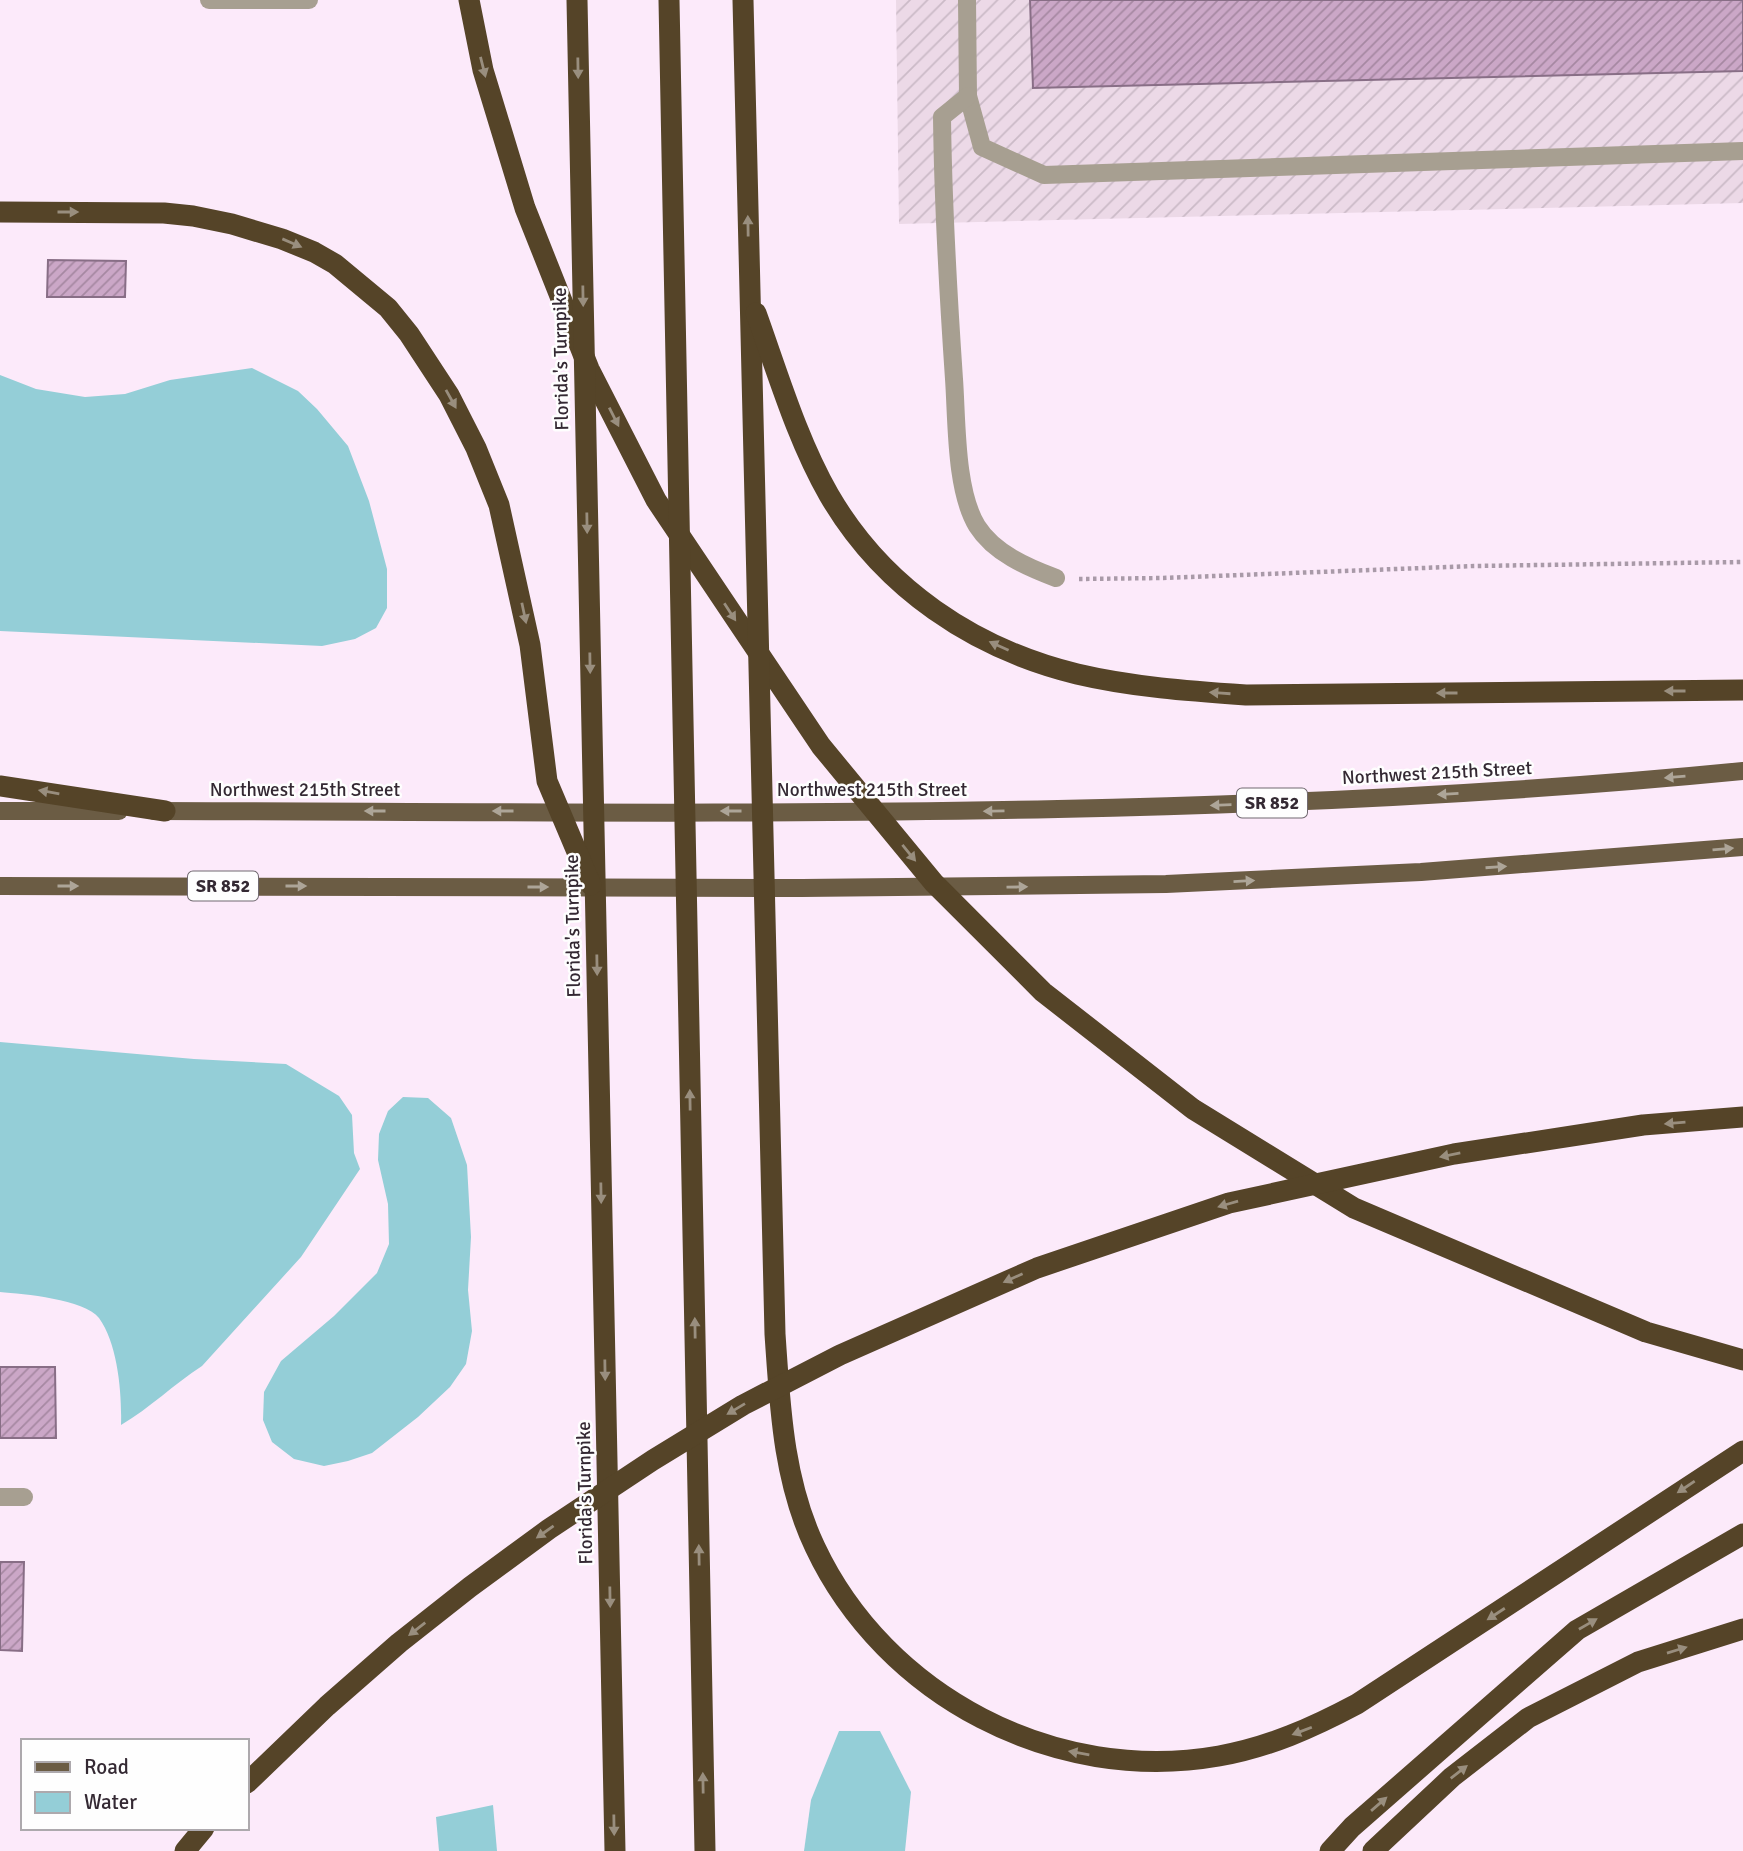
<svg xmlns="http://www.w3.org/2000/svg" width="1743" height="1851" font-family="Signika,sans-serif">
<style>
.industrial{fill:url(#industrial-furrows)}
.water{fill:#94ced7}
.building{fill:url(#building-hatch);stroke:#886e86;stroke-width:2}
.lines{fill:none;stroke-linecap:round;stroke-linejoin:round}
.path{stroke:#a99aa8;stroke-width:4.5;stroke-dasharray:3.5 3.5;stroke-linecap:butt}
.minor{stroke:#a79f91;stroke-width:18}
.major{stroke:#6b5c44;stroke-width:18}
.highway{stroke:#554428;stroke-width:21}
.oneway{fill:#998e7e}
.oneway2{fill:#ada598}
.labels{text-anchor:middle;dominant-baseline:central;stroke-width:5;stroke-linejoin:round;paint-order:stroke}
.shield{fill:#fefefe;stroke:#716970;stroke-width:2}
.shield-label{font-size:18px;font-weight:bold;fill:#342933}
.street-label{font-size:19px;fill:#342933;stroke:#fefefe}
</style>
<defs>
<pattern id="industrial-furrows" width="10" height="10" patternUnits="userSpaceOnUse" patternTransform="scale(1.75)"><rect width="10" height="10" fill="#ecd9e7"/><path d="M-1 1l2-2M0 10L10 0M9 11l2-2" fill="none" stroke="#cbbac7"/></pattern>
<pattern id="building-hatch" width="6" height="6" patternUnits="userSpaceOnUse" patternTransform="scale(1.75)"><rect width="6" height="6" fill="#cba7c7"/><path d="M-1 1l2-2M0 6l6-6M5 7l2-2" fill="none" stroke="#a688a2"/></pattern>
</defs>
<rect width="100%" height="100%" fill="#fceafa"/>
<!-- industrial -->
<polygon class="industrial" points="896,0 1743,0 1743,203 899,224"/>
<!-- water -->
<g class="water">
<polygon points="252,368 298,391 317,409 348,446 369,501 387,569 387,608 376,628 355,639 322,646 0,631 0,375 36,389 85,397 125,394 170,380"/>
<path d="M0,1042L194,1059L286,1064L339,1096L352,1115L354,1153L360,1169L301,1257L202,1366C174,1384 150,1408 121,1425C122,1394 118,1344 99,1318C84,1299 24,1294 0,1292Z"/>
<polygon points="403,1097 428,1098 451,1118 467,1165 471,1237 468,1290 472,1331 466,1364 450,1387 418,1417 372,1453 348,1461 324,1466 294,1459 272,1442 263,1420 264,1392 281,1361 334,1316 377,1273 389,1244 388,1204 378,1160 379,1134 388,1111"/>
<polygon points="839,1731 880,1731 911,1792 905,1851 804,1851 811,1800"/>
<polygon points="493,1805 497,1851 439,1851 436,1817"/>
</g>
<!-- building -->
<g class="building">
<polygon points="1030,0 1743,0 1743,71 1033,88"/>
<polygon points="48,260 126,261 125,297 47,297"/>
<polygon points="0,1367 55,1367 56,1438 0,1438"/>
<polygon points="0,1562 24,1562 22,1651 0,1650"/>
</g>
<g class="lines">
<!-- path -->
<polyline class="path" points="1079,579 1163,578 1474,566 1743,562"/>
<!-- minor -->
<g class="minor">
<polyline points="209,0 309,0"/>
<polyline points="967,0 968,96 982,147 1044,175 1743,151"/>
<path d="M968,96L942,117C943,204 948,291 954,379C957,420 955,490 977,526C994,553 1027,567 1056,578"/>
<polyline points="0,1497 24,1497"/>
</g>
<!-- major -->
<g class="major">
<polyline points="0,811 119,811"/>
<path d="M154,811C684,812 1215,823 1743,771"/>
<polyline points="0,886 802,888 1166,884 1421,872 1743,847"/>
</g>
<!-- highway -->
<g class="highway">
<polyline points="469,0 483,70 525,208 589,369 656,500 821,746 934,883 1043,992 1193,1109 1354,1208 1646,1332 1743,1360"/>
<polyline points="577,0 615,1851"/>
<polyline points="669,0 705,1851"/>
<path d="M743,0L775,1334C780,1406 783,1480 815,1547C885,1696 1055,1785 1219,1756C1269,1747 1312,1728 1357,1704L1743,1451"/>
<polyline points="0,212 164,213 193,216 232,224 282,239 314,252 335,264 388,308 409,334 449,395 476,448 499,505 530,645 547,781 591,885"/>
<path d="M756,313C778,374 797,439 829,495C883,588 974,649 1077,674C1132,687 1189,691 1246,695L1743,690"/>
<polyline points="0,786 165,811"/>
<polyline points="247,1783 327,1706 399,1643 470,1587 549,1529 653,1460 743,1405 840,1355 1037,1268 1229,1203 1454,1154 1643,1125 1743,1117"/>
<polyline points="185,1851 204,1828"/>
<polyline points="1330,1851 1352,1827 1577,1630 1743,1534"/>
<polyline points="1373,1851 1452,1777 1528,1718 1638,1662 1743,1629"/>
</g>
</g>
<!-- one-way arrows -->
<defs><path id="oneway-solid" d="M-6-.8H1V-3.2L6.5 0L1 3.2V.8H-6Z" transform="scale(1.75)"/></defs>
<g class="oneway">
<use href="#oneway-solid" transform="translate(483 67) rotate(76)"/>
<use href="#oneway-solid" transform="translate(578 68) rotate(89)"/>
<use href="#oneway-solid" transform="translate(68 212)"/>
<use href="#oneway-solid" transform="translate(748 226) rotate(-91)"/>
<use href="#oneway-solid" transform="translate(292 243) rotate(23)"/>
<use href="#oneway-solid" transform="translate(583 296) rotate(89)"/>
<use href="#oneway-solid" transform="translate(451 399) rotate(61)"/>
<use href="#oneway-solid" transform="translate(614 417) rotate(63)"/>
<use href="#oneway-solid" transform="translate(587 523) rotate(89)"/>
<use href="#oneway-solid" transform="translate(730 612) rotate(57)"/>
<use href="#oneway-solid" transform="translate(524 613) rotate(78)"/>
<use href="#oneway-solid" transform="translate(999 646) rotate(-156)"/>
<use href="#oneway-solid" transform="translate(590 663) rotate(89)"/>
<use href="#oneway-solid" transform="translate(1675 691) rotate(180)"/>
<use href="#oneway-solid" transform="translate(1220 693) rotate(-176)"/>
<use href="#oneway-solid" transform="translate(1447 693) rotate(180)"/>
<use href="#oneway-solid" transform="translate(49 792) rotate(-170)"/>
<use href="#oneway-solid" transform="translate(909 853) rotate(51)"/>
<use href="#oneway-solid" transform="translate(597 965) rotate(89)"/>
<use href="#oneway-solid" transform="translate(690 1100) rotate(-91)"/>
<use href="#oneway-solid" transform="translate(1675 1123) rotate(175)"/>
<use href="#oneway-solid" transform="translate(1450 1155) rotate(169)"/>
<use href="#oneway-solid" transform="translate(601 1193) rotate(89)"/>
<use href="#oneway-solid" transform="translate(1228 1204) rotate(164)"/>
<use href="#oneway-solid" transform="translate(1013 1278) rotate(156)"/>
<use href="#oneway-solid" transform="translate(695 1328) rotate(-91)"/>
<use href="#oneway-solid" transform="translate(605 1370) rotate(89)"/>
<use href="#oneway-solid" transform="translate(736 1409) rotate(149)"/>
<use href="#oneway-solid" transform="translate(1686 1487) rotate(146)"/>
<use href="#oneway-solid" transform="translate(545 1532) rotate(145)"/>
<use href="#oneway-solid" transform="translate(699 1555) rotate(-91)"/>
<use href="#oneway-solid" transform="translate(610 1597) rotate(89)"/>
<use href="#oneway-solid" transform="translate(1496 1614) rotate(147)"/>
<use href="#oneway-solid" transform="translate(1588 1624) rotate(-30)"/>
<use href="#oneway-solid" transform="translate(417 1629) rotate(142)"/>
<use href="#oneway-solid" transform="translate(1677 1650) rotate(-17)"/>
<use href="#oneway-solid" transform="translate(1302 1731) rotate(159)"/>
<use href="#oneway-solid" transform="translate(1079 1753) rotate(-170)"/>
<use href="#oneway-solid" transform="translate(1459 1772) rotate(-38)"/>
<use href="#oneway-solid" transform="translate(703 1783) rotate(-91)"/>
<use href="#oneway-solid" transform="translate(1379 1804) rotate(-41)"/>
<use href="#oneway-solid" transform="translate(614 1825) rotate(89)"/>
</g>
<g class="oneway2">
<use href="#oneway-solid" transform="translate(1675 777) rotate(175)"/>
<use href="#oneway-solid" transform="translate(1448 794) rotate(177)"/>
<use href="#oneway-solid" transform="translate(1221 805) rotate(178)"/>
<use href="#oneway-solid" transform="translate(375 811) rotate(180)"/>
<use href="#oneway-solid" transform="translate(503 811) rotate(-180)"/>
<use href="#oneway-solid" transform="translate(731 811) rotate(-180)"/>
<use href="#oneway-solid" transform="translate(994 811) rotate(179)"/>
<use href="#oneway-solid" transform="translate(1723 849) rotate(-5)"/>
<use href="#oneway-solid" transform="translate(1496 867) rotate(-4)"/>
<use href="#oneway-solid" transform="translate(1244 881) rotate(-3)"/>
<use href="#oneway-solid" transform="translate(68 886)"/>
<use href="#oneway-solid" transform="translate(296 886)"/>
<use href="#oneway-solid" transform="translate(538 887)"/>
<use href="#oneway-solid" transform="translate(1017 887) rotate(-1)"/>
</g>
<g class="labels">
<!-- shield labels -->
<g class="shield">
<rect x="1237" y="788.5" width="70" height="29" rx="5"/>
<rect x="188" y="871.5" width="70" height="29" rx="5"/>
</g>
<g class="shield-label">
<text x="1272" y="803">SR 852</text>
<text x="223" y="886">SR 852</text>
</g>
<!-- street labels -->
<g class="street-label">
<text transform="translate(561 359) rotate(-91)">Florida's Turnpike</text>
<text transform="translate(1437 773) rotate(-3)">Northwest 215th Street</text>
<text x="305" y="790">Northwest 215th Street</text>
<text x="872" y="790">Northwest 215th Street</text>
<text transform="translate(573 926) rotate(-91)">Florida's Turnpike</text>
<text transform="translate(585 1493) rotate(-91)">Florida's Turnpike</text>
</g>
</g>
<!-- legend -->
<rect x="21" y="1739" width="228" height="91" fill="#fefefe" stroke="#ada9ad" stroke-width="2"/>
<rect x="35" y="1762" width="35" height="10" fill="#6b5c44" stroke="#ada9ad" stroke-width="2"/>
<text x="84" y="1774" font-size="21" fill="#342933">Road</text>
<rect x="35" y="1792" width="35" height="21" fill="#94ced7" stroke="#ada9ad" stroke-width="2"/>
<text x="84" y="1809" font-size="21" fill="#342933">Water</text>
</svg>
